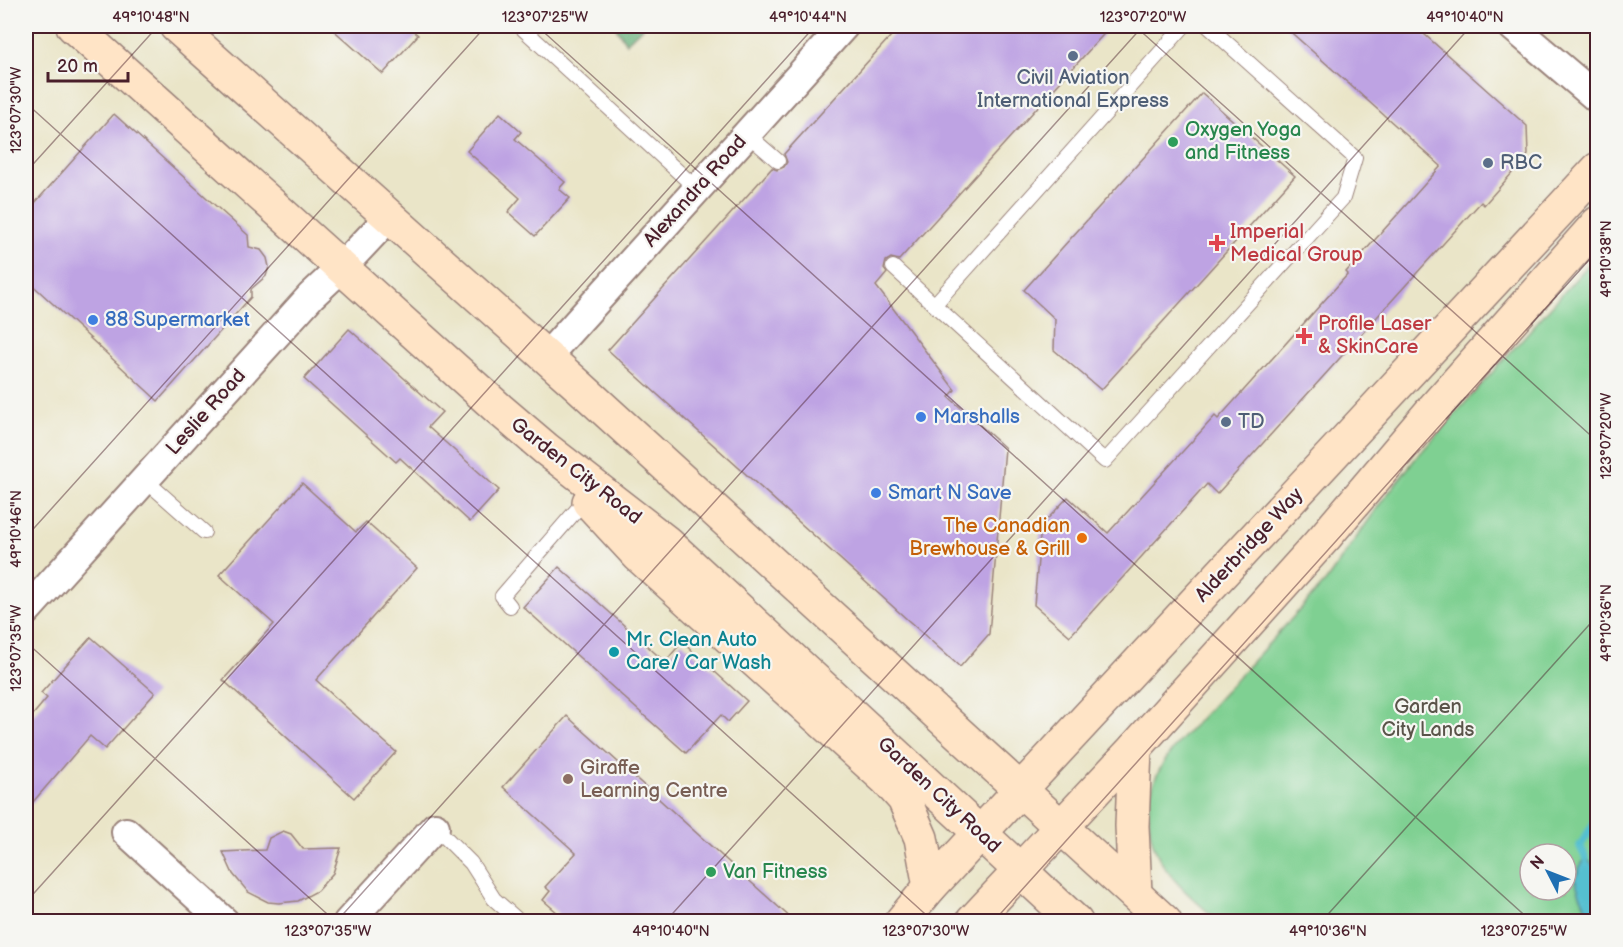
<svg xmlns="http://www.w3.org/2000/svg" width="1623" height="947" font-family="'Balsamiq Sans',sans-serif">
<style>
.green{fill:#7fd092;stroke:#64785e;stroke-width:1.5;fill-rule:evenodd}
.forest{fill:#67b27c;stroke:#586854;stroke-width:1.5}
.water{fill:#54bfd0;stroke:#4f6f7e;stroke-width:1.5}
.lines{fill:none;stroke-linecap:round;stroke-linejoin:round}
.stream{stroke:#54bfd0;stroke-width:8}
.building{fill:#bea3e3}
.service-casing{stroke:#9a827a;stroke-width:16}
.minor-casing{stroke:#9a827a;stroke-width:32}
.secondary-casing{stroke:#9a827a;stroke-width:36}
.service{stroke:#fff;stroke-width:14}
.minor{stroke:#fff;stroke-width:28}
.secondary{stroke:#ffe4c6;stroke-width:33}
.ticks{fill:none;stroke:#4a1f2b;stroke-width:1.5;stroke-opacity:0.45}
.service-dot{fill:#5c6f8a;stroke:#f6f6f2;stroke-width:2}
.leisure-dot{fill:#2e9e5b;stroke:#f6f6f2;stroke-width:2}
.health-dot{fill:#e0444e;stroke:#f6f6f2;stroke-width:2}
.shop-dot{fill:#3f7fe0;stroke:#f6f6f2;stroke-width:2}
.food-dot{fill:#e8710a;stroke:#f6f6f2;stroke-width:2}
.culture-dot{fill:#0f9aa8;stroke:#f6f6f2;stroke-width:2}
.education-dot{fill:#8d6e63;stroke:#f6f6f2;stroke-width:2}
.labels{text-anchor:middle;dominant-baseline:central;stroke-width:4.5;stroke-linejoin:round;paint-order:stroke}
.service-label{font-size:20px;fill:#4e5e75;stroke:#f6f6f2;text-anchor:start}
.leisure-label{font-size:20px;fill:#27864d;stroke:#f6f6f2;text-anchor:start}
.street-label{font-size:20px;fill:#4a1f2b;stroke:#f6f6f2}
.health-label{font-size:20px;fill:#be3a42;stroke:#f6f6f2;text-anchor:start}
.shop-label{font-size:20px;fill:#366cbe;stroke:#f6f6f2;text-anchor:start}
.food-label{font-size:20px;fill:#c56008;stroke:#f6f6f2;text-anchor:end}
.culture-label{font-size:20px;fill:#0d838f;stroke:#f6f6f2;text-anchor:start}
.park-label{font-size:20px;fill:#5a544a;stroke:#f6f6f2}
.education-label{font-size:20px;fill:#785e54;stroke:#f6f6f2;text-anchor:start}
.neatline{fill:none;stroke:#4a1f2b;stroke-width:2}
.ticks-label{font-size:15px;text-anchor:middle;fill:#4a1f2b}
</style>
<rect width="100%" height="100%" fill="#f6f6f2"/>
<filter id="ink" filterUnits="userSpaceOnUse"><feTurbulence type="fractalNoise" baseFrequency=".0167" numOctaves="2"/><feDisplacementMap in="SourceGraphic" scale="12" xChannelSelector="R" yChannelSelector="G"/><feConvolveMatrix kernelMatrix="1 2 1 2 8 2 1 2 1" color-interpolation-filters="sRGB"/></filter>
<filter id="wash" filterUnits="userSpaceOnUse"><feTurbulence type="fractalNoise" baseFrequency=".008" numOctaves="4" result="noise"/><feDisplacementMap in="SourceGraphic" scale="24" xChannelSelector="R" yChannelSelector="G"/><feGaussianBlur stdDeviation="1.35" result="paint"/><feColorMatrix in="noise" values="0 0 0 0 0 0 0 0 0 0 0 0 0 0 0 0 0 1.4 0 .05"/><feComposite in="paint" operator="in"/></filter>
<g filter="url(#wash)">
<rect width="100%" height="100%" fill="#eae5c8"/>
<!-- green -->
<path class="green" d="M1597,255V921L1219,922C1183,889 1147,864 1149,812C1149,784 1160,766 1177,744L1326,581L1382,501L1415,459ZM1530,854H1566V890H1530Z"/>
<!-- forest -->
<polygon class="forest" points="615,26 644,26 626,43"/>
<!-- water -->
<path class="water" d="M1586,858L1597,869V921H1575L1586,908C1576,886 1570,878 1586,858Z"/>
<g class="lines">
<!-- stream -->
<polyline class="stream" points="1586,858 1580,846 1598,817"/>
</g>
<g id="blocks">
<!-- building -->
<g class="building">
<polygon points="329,26 408,26 418,35 383,74"/>
<polygon points="900,26 1111,26 899,260 891,258 886,261 884,269 887,273 876,286 955,390 949,397 1005,448 989,634 960,667 608,350 772,168 777,170 784,167 787,162 784,154"/>
<polygon points="1284,26 1415,26 1527,126 1528,155 1484,205 1481,202 1217,494 1207,484 1070,636 1034,605 1041,526 1068,497 1108,533 1215,416 1218,419 1348,274 1346,272 1441,166"/>
<polygon points="1202,93 1295,176 1101,390 1054,350 1055,319 1024,290"/>
<polygon points="500,113 521,132 515,139 565,182 559,189 570,198 535,236 508,212 520,198 467,151"/>
<polygon points="114,114 248,235 249,247 261,250 267,258 269,267 266,276 251,289 251,297 158,401 26,279 26,213"/>
<polygon points="349,329 442,412 428,427 499,490 470,522 400,458 396,462 304,379"/>
<polygon points="302,483 356,532 366,522 417,568 316,680 396,752 354,798 223,680 274,624 219,575"/>
<polygon points="559,567 665,662 682,642 747,701 728,722 721,715 686,753 523,607"/>
<polygon points="91,637 155,693 105,749 90,736 26,810 26,723 47,698 41,693"/>
<polygon points="567,716 794,921 567,921 543,900 550,891 545,887 576,853 503,787"/>
<polygon points="283,831 291,834 303,849 341,848 333,873 317,891 298,901 279,903 268,902 248,892 233,874 223,852 265,850 269,838"/>
</g>
</g>
</g>
<g filter="url(#ink)">
<use href="#blocks" fill-opacity="0" stroke="#9a827a" stroke-width="1.5"/>
<g class="lines">
<!-- service casing -->
<g class="service-casing">
<g id="service">
<polyline points="520,26 697,189"/>
<polyline points="747,134 778,161"/>
<polyline points="893,267 1105,461 1343,198 1355,158 1208,26"/>
<polyline points="935,304 1184,26"/>
<polyline points="144,479 204,532"/>
<polyline points="510,606 502,596 587,498"/>
<polyline points="435,827 471,863 494,899 520,922"/>
</g>
</g>
<!-- minor casing -->
<g class="minor-casing">
<g id="minor">
<polyline points="1512,26 1598,99"/>
<polyline points="546,357 844,26"/>
<polyline points="26,611 311,296 341,268 390,216"/>
<polyline points="126,832 225,922"/>
<polyline points="348,922 435,827"/>
</g>
</g>
<!-- secondary casing -->
<g class="secondary-casing">
<g id="secondary">
<polyline points="73,26 499,409 546,449 666,542 1076,922"/>
<polyline points="176,26 580,387 1165,922"/>
<polyline points="589,502 639,556 886,779 904,799 921,838 930,887"/>
<polyline points="1135,748 1132,826 1135,894"/>
<polyline points="901,922 930,887 1598,169"/>
<polyline points="972,922 1135,748 1325,537 1435,407 1598,223"/>
</g>
</g>
<!-- service -->
<use href="#service" class="service"/>
<!-- minor -->
<use href="#minor" class="minor"/>
<!-- secondary -->
<use href="#secondary" class="secondary"/>
</g>
</g>
<!-- ticks -->
<path class="ticks" d="M537,26L1532,922M1135,26L1598,442M26,103L934,922M26,172L158,26M26,537L486,26M26,642L336,922M26,902L815,26M336,922L1143,26M665,922L1471,26M993,922L1598,250M1321,922L1598,615"/>
<!-- markers -->
<g class="service-dot">
<circle cx="1073" cy="56" r="6"/>
<circle cx="1488" cy="163" r="6"/>
<circle cx="1226" cy="422" r="6"/>
</g>
<g class="leisure-dot">
<circle cx="1173" cy="142" r="6"/>
<circle cx="711" cy="872" r="6"/>
</g>
<g class="health-dot">
<path d="M1214 234h6v6h6v6h-6v6h-6v-6h-6v-6h6z"/>
<path d="M1301 327h6v6h6v6h-6v6h-6v-6h-6v-6h6z"/>
</g>
<g class="shop-dot">
<circle cx="93" cy="320" r="6"/>
<circle cx="921" cy="417" r="6"/>
<circle cx="876" cy="493" r="6"/>
</g>
<circle class="food-dot" cx="1082" cy="538" r="6"/>
<circle class="culture-dot" cx="614" cy="652" r="6"/>
<circle class="education-dot" cx="568" cy="779" r="6"/>
<g class="labels">
<!-- service labels -->
<g class="service-label">
<text x="1073" y="78" text-anchor="middle">Civil Aviation<tspan x="1073" dy="23">International Express</tspan></text>
<text x="1500" y="163">RBC</text>
<text x="1238" y="422">TD</text>
</g>
<!-- leisure labels -->
<g class="leisure-label">
<text x="1185" y="130">Oxygen Yoga<tspan x="1185" dy="23">and Fitness</tspan></text>
<text x="723" y="872">Van Fitness</text>
</g>
<!-- street labels -->
<g class="street-label">
<text transform="translate(695 191) rotate(-48)">Alexandra Road</text>
<text transform="translate(206 412) rotate(-48)">Leslie Road</text>
<text transform="translate(576 471) rotate(38)">Garden City Road</text>
<text transform="translate(1249 545) rotate(-47)">Alderbridge Way</text>
<text transform="translate(939 795) rotate(43)">Garden City Road</text>
</g>
<!-- health labels -->
<g class="health-label">
<text x="1230" y="232">Imperial<tspan x="1230" dy="23">Medical Group</tspan></text>
<text x="1318" y="324">Profile Laser<tspan x="1318" dy="23">&amp; SkinCare</tspan></text>
</g>
<!-- shop labels -->
<g class="shop-label">
<text x="105" y="320">88 Supermarket</text>
<text x="933" y="417">Marshalls</text>
<text x="888" y="493">Smart N Save</text>
</g>
<!-- food labels -->
<g class="food-label">
<text x="1070" y="526">The Canadian<tspan x="1070" dy="23">Brewhouse &amp; Grill</tspan></text>
</g>
<!-- culture labels -->
<g class="culture-label">
<text x="626" y="640">Mr. Clean Auto<tspan x="626" dy="23">Care/ Car Wash</tspan></text>
</g>
<!-- park labels -->
<g class="park-label">
<text x="1428" y="707">Garden<tspan x="1428" dy="23">City Lands</tspan></text>
</g>
<!-- education labels -->
<g class="education-label">
<text x="580" y="768">Giraffe<tspan x="580" dy="23">Learning Centre</tspan></text>
</g>
</g>
<!-- margin -->
<rect width="1623" height="947" fill="none" stroke="#f6f6f2" stroke-width="66"/>
<!-- north arrow -->
<g transform="translate(1548 872) rotate(312)"><circle r="28" fill="#f6f6f2" stroke="#b1a0a2" stroke-width="1.5"/>
<path d="M0-4.5L10 22L0 15L-10 22Z" fill="#1f6fb2"/>
<text y="-9" font-size="16" font-weight="bold" text-anchor="middle" fill="#4a1f2b">N</text>
</g>
<!-- scale -->
<path d="M48 72v9h80v-9" fill="none" stroke="#4a1f2b" stroke-width="3"/>
<text x="57" y="72" font-size="18" fill="#4a1f2b" stroke="#f6f6f2" stroke-width="4.5" paint-order="stroke">20 m</text>
<rect x="33" y="33" width="1557" height="881" class="neatline"/>
<g class="ticks-label">
<text x="151" y="22">49°10'48"N</text>
<text x="545" y="22">123°07'25"W</text>
<text x="808" y="22">49°10'44"N</text>
<text x="1143" y="22">123°07'20"W</text>
<text x="1465" y="22">49°10'40"N</text>
<text transform="translate(16 110) rotate(-90)" y="5">123°07'30"W</text>
<text transform="translate(1606 259) rotate(-90)" y="5">49°10'38"N</text>
<text transform="translate(1606 436) rotate(-90)" y="5">123°07'20"W</text>
<text transform="translate(16 529) rotate(-90)" y="5">49°10'46"N</text>
<text transform="translate(1606 623) rotate(-90)" y="5">49°10'36"N</text>
<text transform="translate(16 648) rotate(-90)" y="5">123°07'35"W</text>
<text x="328" y="936">123°07'35"W</text>
<text x="671" y="936">49°10'40"N</text>
<text x="926" y="936">123°07'30"W</text>
<text x="1328" y="936">49°10'36"N</text>
<text x="1524" y="936">123°07'25"W</text>
</g>
</svg>
